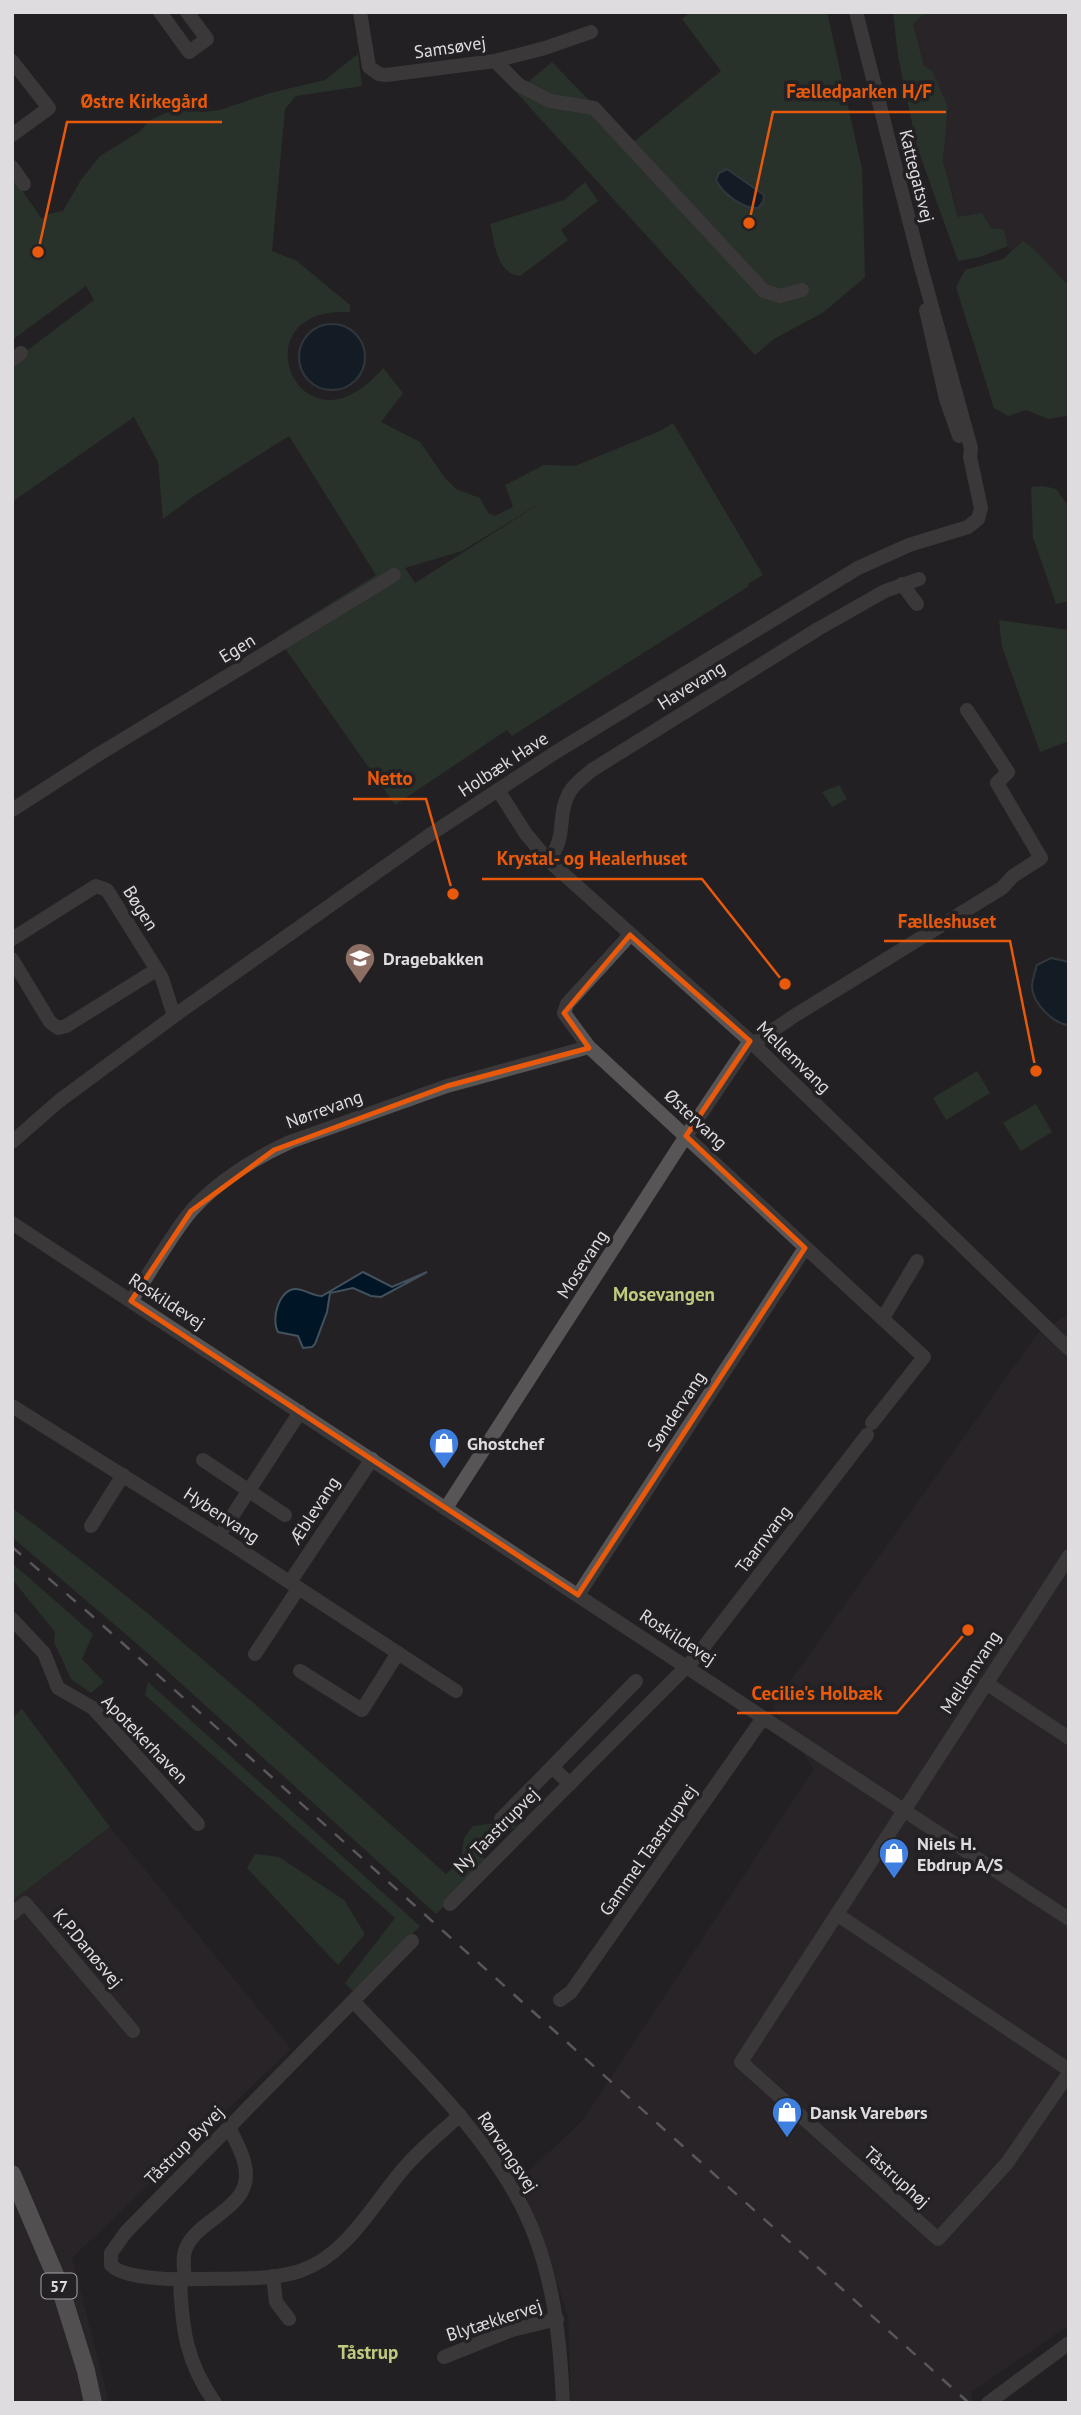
<svg xmlns="http://www.w3.org/2000/svg" width="1081" height="2415" font-family="'PT Sans',sans-serif">
<style>
.built{fill:#2f282e}
.green{fill:#304533;fill-rule:evenodd}
.water{fill:#001526;stroke:#43515d;stroke-width:2}
.lines{fill:none;stroke-linecap:round;stroke-linejoin:round}
.minor{stroke:#575555;stroke-width:14}
.major{stroke:#8b8888;stroke-width:18}
.rail{stroke:#9c9a9c;stroke-width:2.5;stroke-dasharray:12 12;stroke-linecap:butt}
.marked{fill:none;stroke:#e8590c;stroke-width:5;stroke-linejoin:round}
.labels{text-anchor:middle;dominant-baseline:central;stroke-width:7;stroke-linejoin:round;paint-order:stroke}
.shield{fill:#232123;stroke:#a6a4a6;stroke-width:2}
.shield-label{font-size:16px;font-weight:bold;fill:#dedcde}
.street-label{font-size:18px;fill:#dedcde;stroke:#232123}
.poi-label{font-size:18px;font-weight:bold;fill:#dedcde;stroke:#232123;text-anchor:start}
.neighbourhood-label{font-size:19px;font-weight:bold;fill:#c1cb7f;stroke:#232123}
.leader{fill:none;stroke:#e8590c;stroke-width:2.5}
.callout-dot{fill:#e8590c;stroke:#232123;stroke-width:2.5}
.callout-label{font-size:19px;text-anchor:middle;font-weight:bold;fill:#e8590c;stroke:#232123;stroke-width:7;stroke-linejoin:round;paint-order:stroke}
</style>
<rect width="100%" height="100%" fill="#232123"/>
<!-- built -->
<g class="built">
<polygon points="927,12 1069,12 1069,286 1034,249 1024,242 1012,251 1008,246 1004,229 991,228 959,218 943,161 948,107 924,66 913,24"/>
<polygon points="1069,1314 1069,2325 971,2392 973,2403 571,2403 568,2315 521,2179 583,2120 814,1769 772,1707 1038,1333"/>
<polygon points="110,1827 291,2049 72,2258 109,2403 12,2403 12,1901"/>
</g>
<!-- green -->
<g class="green">
<polygon points="691,12 827,12 862,169 865,277 824,312 774,339 755,355 516,92 552,62 631,144 721,71 682,19"/>
<polygon points="893,12 927,12 913,24 924,66 932,71 948,107 943,161 958,217 982,213 991,228 1004,229 1008,246 980,257 958,261 917,147 898,56"/>
<path d="M358,54L362,86L296,96L285,109L272,251L297,261L350,305V312C337,312 324,312 312,318C253,344 311,453 383,368L403,393L381,422L420,442L445,478L456,489L480,498L488,513L495,516L513,507L505,485L544,465L575,466L660,431L673,423L763,575L748,584L749,586L512,736L507,730L501,734L395,805L277,637L376,575L289,436L194,496L163,519L158,462L134,417L12,502V362L94,300L86,286L12,340V176L42,219L49,214L63,211L81,180L100,156L139,132L150,120L175,109L202,112L220,110L270,93L325,80ZM550,497L415,583L405,568L462,551Z"/>
<path d="M585,182L598,201L561,230L568,240L520,276C496,273 495,243 490,224L564,200Z"/>
<polygon points="1023,241 1034,249 1069,286 1069,418 1065,416 1049,419 1026,410 1008,416 994,408 956,287 965,270 1003,259"/>
<polygon points="1043,486 1056,489 1069,507 1069,601 1056,604 1033,537 1031,487"/>
<polygon points="999,620 1069,630 1069,741 1040,752 1002,647"/>
<polygon points="839,785 847,799 832,807 822,792"/>
<polygon points="977,1071 990,1093 946,1120 933,1098"/>
<polygon points="1036,1104 1052,1132 1021,1151 1003,1123"/>
<path d="M12,1508C165,1620 305,1748 446,1874L461,1860L464,1838L473,1826L506,1822L518,1825C505,1837 493,1829 480,1838L478,1849L486,1861L436,1914L143,1649L12,1537Z"/>
<polygon points="12,1563 93,1634 82,1659 104,1682 91,1693 71,1679 54,1642 55,1632 12,1579"/>
<polygon points="148,1682 420,1926 356,1994 345,1983 395,1918 145,1695"/>
<polygon points="22,1709 110,1827 12,1901 12,1718"/>
<polygon points="255,1854 279,1857 344,1900 365,1934 338,1965 247,1868"/>
</g>
<!-- water -->
<g class="water">
<path d="M727,169L764,195L763,202L758,208C743,209 723,194 716,180L719,173Z"/>
<circle cx="332" cy="357" r="33"/>
<path d="M1051,958L1069,962V1025C1053,1024 1033,1003 1032,987C1032,980 1035,972 1037,965Z"/>
<path d="M363,1272L392,1287L427,1272L381,1297L371,1296L353,1288L330,1293L327,1312L315,1344L312,1347L303,1348L298,1336L278,1332C271,1320 278,1292 294,1289C303,1288 312,1296 322,1296Z"/>
</g>
<g class="lines">
<!-- minor -->
<g class="minor">
<polyline points="160,12 189,52 207,39 187,12"/>
<polyline points="360,12 369,67 379,74 386,75 495,61 545,48 591,32"/>
<polyline points="12,61 49,108 12,135"/>
<polyline points="495,61 519,85 550,101 594,108 764,291 780,296 802,290"/>
<polyline points="12,167 24,184"/>
<polyline points="926,310 946,399 959,436"/>
<polyline points="12,360 21,353"/>
<polyline points="902,584 917,604"/>
<polyline points="498,790 526,834 548,860 750,1041 1069,1349"/>
<polyline points="12,810 99,754 394,575"/>
<path d="M548,860C568,838 556,817 569,793C574,784 584,777 592,770L818,629L885,591L919,579"/>
<polyline points="630,935 567,1004 564,1013 589,1047 924,1357 872,1423"/>
<polyline points="12,939 96,886 107,890 162,978 174,1016"/>
<polyline points="12,959 50,1022 58,1028 66,1026 156,970"/>
<polyline points="753,1044 794,1016 1002,888 1013,876 1041,858 997,783 1008,772 967,710"/>
<polyline points="12,1142 59,1101 174,1016 431,834 556,752 858,568 909,545 968,527 978,519 981,508 970,457 971,448 921,267 856,12"/>
<polyline points="12,1223 1069,1919"/>
<path d="M131,1301C150,1273 171,1235 192,1210C217,1182 256,1157 290,1142L447,1086L589,1047"/>
<polyline points="883,1318 917,1261"/>
<polyline points="12,1406 219,1536 456,1691"/>
<polyline points="203,1460 285,1515"/>
<polyline points="446,1508 686,1136 750,1041"/>
<polyline points="91,1526 123,1475"/>
<polyline points="225,1527 300,1412"/>
<polyline points="1069,1556 741,2062 938,2239 1007,2163 1069,2073"/>
<polyline points="290,1582 372,1459"/>
<polyline points="578,1595 805,1248"/>
<polyline points="12,1619 44,1653 58,1688 93,1708 198,1824"/>
<polyline points="255,1654 298,1589"/>
<polyline points="300,1671 362,1710 398,1653"/>
<polyline points="986,1683 1069,1738"/>
<polyline points="570,1784 552,1767 636,1681"/>
<polyline points="501,1819 552,1767"/>
<polyline points="450,1904 696,1657 867,1435"/>
<polyline points="12,1914 25,1903 133,2031"/>
<polyline points="838,1915 1069,2070"/>
<path d="M412,1941L126,2232L111,2253V2265C124,2279 175,2280 194,2279C226,2278 270,2281 300,2271C348,2255 374,2202 405,2167C421,2148 442,2132 460,2115"/>
<polyline points="560,2000 571,1992 763,1718"/>
<path d="M354,2002C411,2063 476,2123 517,2197C552,2260 560,2332 563,2403"/>
<polyline points="273,2276 276,2302 289,2319"/>
<path d="M180,2280C182,2329 186,2362 215,2403"/>
<path d="M185,2280C184,2270 182,2257 186,2248C198,2219 248,2209 246,2173C245,2157 236,2142 229,2127"/>
<polyline points="444,2357 512,2330 557,2319"/>
<polyline points="988,2403 1069,2343"/>
</g>
<!-- major -->
<polyline class="major" points="12,2174 59,2284 86,2371 93,2403"/>
<!-- rail -->
<polyline class="rail" points="12,1547 90,1614 969,2403"/>
</g>
<!-- marked area -->
<path d="M0 0H1081V2415H0ZM630,935L750,1041L686,1136L805,1248L578,1595L131,1301L191,1211L274,1150L447,1086L589,1048L564,1013Z" fill="#232123" fill-opacity=".55" fill-rule="evenodd"/>
<path class="marked" d="M630,935L750,1041L686,1136L805,1248L578,1595L131,1301L191,1211L274,1150L447,1086L589,1048L564,1013Z"/>
<!-- icons -->
<defs>
<g id="school-pin" transform="scale(1.575)"><path d="M0 17L-7.5 6A9.5 9.5 0 1 1 7.5 6Z" fill="#8d6e63" stroke="#232123"/><path d="M0-5L7-2L0 1L-7-2ZM-4 1L0 2.5L4 1V4Q0 6-4 4Z" fill="#fff"/></g>
<g id="shop-pin" transform="scale(1.575)"><path d="M0 17L-7.5 6A9.5 9.5 0 1 1 7.5 6Z" fill="#3f7fe0" stroke="#232123"/><path d="M-5-2.5h2.3a2.7 3.5 0 0 1 5.4 0H5L5.5 6h-11ZM-1.5-2.5h3a1.5 2.3 0 0 0-3 0Z" fill="#fff"/></g>
</defs>
<g fill-rule="evenodd">
<use href="#school-pin" x="360" y="958"/>
<use href="#shop-pin" x="444" y="1443"/>
<use href="#shop-pin" x="894" y="1853"/>
<use href="#shop-pin" x="787" y="2112"/>
</g>
<g class="labels">
<!-- shield labels -->
<rect class="shield" x="41.5" y="2273.5" width="35" height="25" rx="5"/>
<g class="shield-label">
<text x="59" y="2286">57</text>
</g>
<!-- street labels -->
<g class="street-label">
<text transform="translate(450 47) rotate(-8)">Samsøvej</text>
<text transform="translate(917 176) rotate(76)">Kattegatsvej</text>
<text transform="translate(237 648) rotate(-31)">Egen</text>
<text transform="translate(691 685) rotate(-32)">Havevang</text>
<text transform="translate(503 764) rotate(-33)">Holbæk Have</text>
<text transform="translate(141 908) rotate(58)">Bøgen</text>
<text transform="translate(794 1057) rotate(44)">Mellemvang</text>
<text transform="translate(324 1109) rotate(-20)">Nørrevang</text>
<text transform="translate(696 1119) rotate(43)">Østervang</text>
<text transform="translate(582 1264) rotate(-57)">Mosevang</text>
<text transform="translate(167 1301) rotate(33)">Roskildevej</text>
<text transform="translate(676 1411) rotate(-57)">Søndervang</text>
<text transform="translate(314 1510) rotate(-57)">Æblevang</text>
<text transform="translate(222 1515) rotate(33)">Hybenvang</text>
<text transform="translate(763 1539) rotate(-53)">Taarnvang</text>
<text transform="translate(678 1637) rotate(33)">Roskildevej</text>
<text transform="translate(970 1672) rotate(-57)">Mellemvang</text>
<text transform="translate(145 1739) rotate(46)">Apotekerhaven</text>
<text transform="translate(496 1830) rotate(-45)">Ny Taastrupvej</text>
<text transform="translate(648 1850) rotate(-55)">Gammel Taastrupvej</text>
<text transform="translate(88 1948) rotate(50)">K.P.Danøsvej</text>
<text transform="translate(184 2145) rotate(-45)">Tåstrup Byvej</text>
<text transform="translate(508 2152) rotate(56)">Rørvangsvej</text>
<text transform="translate(897 2177) rotate(42)">Tåstruphøj</text>
<text transform="translate(494 2320) rotate(-18)">Blytækkervej</text>
</g>
<!-- poi labels -->
<g class="poi-label">
<text x="383" y="958">Dragebakken</text>
<text x="467" y="1443">Ghostchef</text>
<text x="917" y="1843">Niels H.<tspan x="917" dy="21">Ebdrup A/S</tspan></text>
<text x="810" y="2112">Dansk Varebørs</text>
</g>
<!-- neighbourhood labels -->
<g class="neighbourhood-label">
<text x="664" y="1294">Mosevangen</text>
<text x="368" y="2352">Tåstrup</text>
</g>
</g>
<!-- callouts -->
<path class="leader" d="M749 223L773 112H946M38 252L67 122H222M453 894L426 799H353M785 984L702 879H482M1036 1071L1010 941H884M968 1630L897 1713H737"/>
<g class="callout-dot">
<circle cx="749" cy="223" r="7"/>
<circle cx="38" cy="252" r="7"/>
<circle cx="453" cy="894" r="7"/>
<circle cx="785" cy="984" r="7"/>
<circle cx="1036" cy="1071" r="7"/>
<circle cx="968" cy="1630" r="7"/>
</g>
<g class="callout-label">
<text x="859" y="98">Fælledparken H/F</text>
<text x="144" y="108">Østre Kirkegård</text>
<text x="390" y="785">Netto</text>
<text x="592" y="865">Krystal- og Healerhuset</text>
<text x="947" y="928">Fælleshuset</text>
<text x="817" y="1700">Cecilie's Holbæk</text>
</g>
<!-- border -->
<rect width="1081" height="2415" fill="none" stroke="#dedcde" stroke-width="28"/>
</svg>
